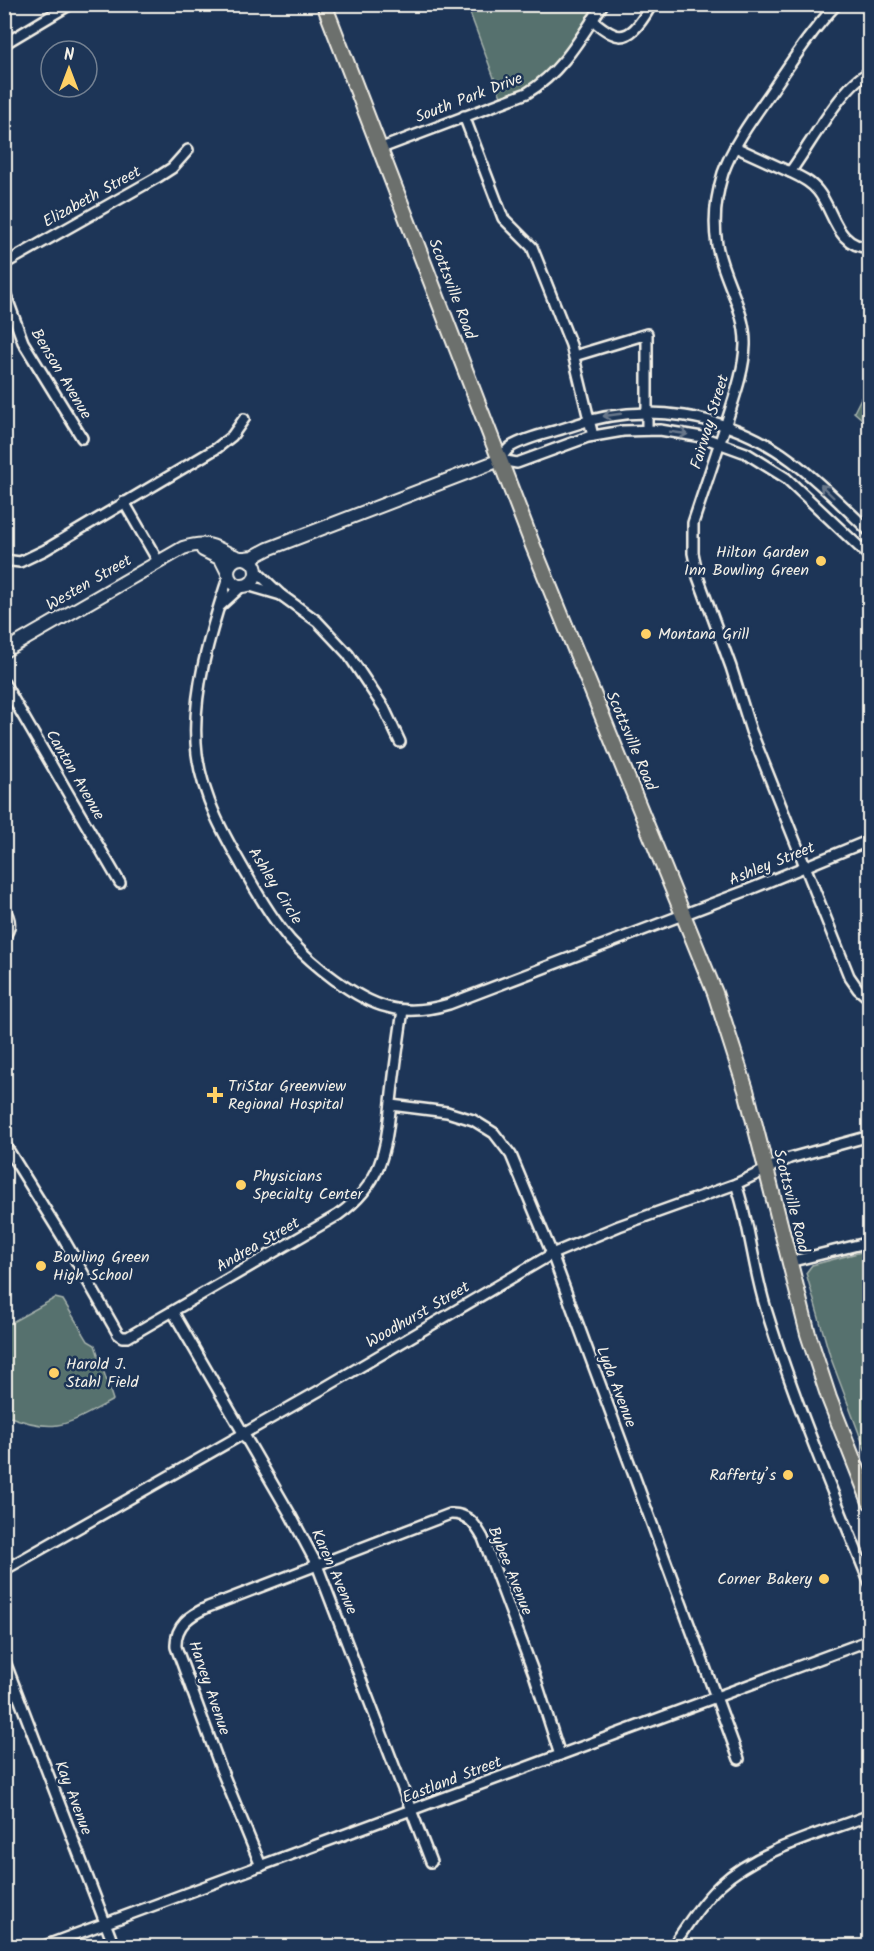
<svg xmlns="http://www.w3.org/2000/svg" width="874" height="1951" font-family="Kalam,sans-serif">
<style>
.green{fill:#56716e;stroke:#a5b1ab;stroke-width:1.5}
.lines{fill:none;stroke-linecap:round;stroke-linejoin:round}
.street-casing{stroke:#f4f1e8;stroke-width:14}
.secondary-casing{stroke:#f4f1e8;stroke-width:16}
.primary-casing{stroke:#f4f1e8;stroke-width:18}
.street{stroke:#1d3557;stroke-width:9}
.secondary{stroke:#1d3557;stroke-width:12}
.primary{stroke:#6c706d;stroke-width:14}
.oneway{stroke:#68778a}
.poi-dot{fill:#ffd166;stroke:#1d3557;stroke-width:2}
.labels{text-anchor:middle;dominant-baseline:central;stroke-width:5;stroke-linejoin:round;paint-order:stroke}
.street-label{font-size:16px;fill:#f4f1e8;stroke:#1d3557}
.poi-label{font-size:16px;fill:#f4f1e8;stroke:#1d3557;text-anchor:start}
</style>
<rect width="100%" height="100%" fill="#1d3557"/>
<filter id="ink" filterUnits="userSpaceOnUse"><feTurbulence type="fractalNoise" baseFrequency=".0167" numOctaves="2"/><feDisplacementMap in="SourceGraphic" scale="12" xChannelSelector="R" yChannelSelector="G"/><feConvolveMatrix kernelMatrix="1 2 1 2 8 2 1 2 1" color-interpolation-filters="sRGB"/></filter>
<g filter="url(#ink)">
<!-- green -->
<g class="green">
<polygon points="467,5 599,5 555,72 537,87 503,102"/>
<polygon points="869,382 869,425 854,412"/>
<polygon points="869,1250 870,1250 869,1460 830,1356 806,1273 812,1265"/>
<path d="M55,1298L63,1300L88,1341L95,1345L113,1400C67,1425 56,1435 5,1415V1326Z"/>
</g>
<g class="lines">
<!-- street casing -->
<g class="street-casing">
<g id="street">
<path d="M837,4C811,31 790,64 769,95C752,119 733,145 723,173C716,196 713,221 717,245C723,279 746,310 745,345C744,372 734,398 726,424C715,457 704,490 693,523V553L698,577L731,667L751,731L849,976L858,989L870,999"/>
<path d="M592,20C599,25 605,31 613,34C631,43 644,17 652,4"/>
<polyline points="4,44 71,4"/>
<path d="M870,73C846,78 807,150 790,172C801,177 811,182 818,191C835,212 835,246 870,248"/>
<polyline points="464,116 503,218 532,247 571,345 593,436"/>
<polyline points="735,147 790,172"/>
<path d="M379,149L527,93C562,72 581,37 603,4"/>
<polyline points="4,264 158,177 172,168 188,150"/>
<polyline points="4,290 23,342 82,438"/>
<polyline points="574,356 647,334 647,430"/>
<polyline points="124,502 158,561"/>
<path d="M870,532C845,508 820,482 792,461C728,413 644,400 568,427C550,433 528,437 512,446C507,449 503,455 500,460L517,463L588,437L623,431L660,430L702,437L746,453L786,478L870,557"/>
<polyline points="4,560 20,562 45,550 217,448 232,436 244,419"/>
<polyline points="257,572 281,595 317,621 348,654 384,708 400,742"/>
<path d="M229,575C211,629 190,697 197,754C203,799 225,837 247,875C260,898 273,920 290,940C312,964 355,999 387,1007C408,1013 429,1010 449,1004L748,890L870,840"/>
<polyline points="247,585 281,595"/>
<polyline points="220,606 242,586"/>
<polyline points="4,683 120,883"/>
<path d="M4,909C11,919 12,927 4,937"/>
<polyline points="391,1105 447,1112 473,1120 494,1133 511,1155 552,1254 739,1759"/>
<path d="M4,1143L63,1238L118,1334L122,1337H128L338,1215C385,1182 386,1146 392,1093C395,1065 399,1038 403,1010"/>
<path d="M736,1184C750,1224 753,1268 766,1309C795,1403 833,1493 870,1584"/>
<polyline points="789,1262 870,1242"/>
<polyline points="173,1312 290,1514 317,1565 431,1862"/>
<polyline points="4,1570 324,1388 552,1254 619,1226 736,1184 790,1158 870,1136"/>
<polyline points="4,1659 114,1946"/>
<path d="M261,1866L221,1769L176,1647C175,1625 190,1615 208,1607L450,1514C468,1513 475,1524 483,1538L534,1674L560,1755"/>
<polyline points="44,1946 870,1640"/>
<path d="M673,1946C687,1925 701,1903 720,1885C759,1849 821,1834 870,1815"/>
</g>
</g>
<!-- secondary casing -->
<g class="secondary-casing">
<g id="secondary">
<polyline points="203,550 221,559 228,573"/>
<polyline points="245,558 253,557 268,549 500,460"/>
<circle cx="242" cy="572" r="14"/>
<path d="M4,651L183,548C212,539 214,549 240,558"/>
</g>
</g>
<!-- primary casing -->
<g class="primary-casing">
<polyline id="primary" points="324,4 533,546 715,993 746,1090 808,1334 829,1398 870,1502"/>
</g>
<!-- street -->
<use href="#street" class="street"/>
<!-- secondary -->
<use href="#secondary" class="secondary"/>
<!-- primary -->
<use href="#primary" class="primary"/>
</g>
<!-- one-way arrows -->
<defs><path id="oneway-shaft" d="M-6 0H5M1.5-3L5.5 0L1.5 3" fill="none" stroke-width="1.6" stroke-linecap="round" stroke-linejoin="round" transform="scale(1.5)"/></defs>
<g class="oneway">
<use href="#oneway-shaft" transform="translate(612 415) rotate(172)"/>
<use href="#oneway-shaft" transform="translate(679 433) rotate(8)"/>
<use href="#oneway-shaft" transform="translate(827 491) rotate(-136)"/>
</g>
</g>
<!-- markers -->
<g class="poi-dot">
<circle cx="821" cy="561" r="6"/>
<circle cx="646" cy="634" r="6"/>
<path d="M212 1086h6v6h6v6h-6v6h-6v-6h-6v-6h6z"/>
<circle cx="241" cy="1185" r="6"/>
<circle cx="41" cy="1266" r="6"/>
<circle cx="54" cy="1373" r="6"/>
<circle cx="788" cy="1475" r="6"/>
<circle cx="824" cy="1579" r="6"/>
</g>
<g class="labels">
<!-- street labels -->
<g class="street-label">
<text transform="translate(469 98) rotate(-21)">South Park Drive</text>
<text transform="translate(92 197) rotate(-29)">Elizabeth Street</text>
<text transform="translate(452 289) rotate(69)">Scottsville Road</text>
<text transform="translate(61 374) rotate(59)">Benson Avenue</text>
<text transform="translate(710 422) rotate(-73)">Fairway Street</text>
<text transform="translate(89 583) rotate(-30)">Westen Street</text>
<text transform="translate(631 741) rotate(67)">Scottsville Road</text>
<text transform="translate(75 775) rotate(60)">Canton Avenue</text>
<text transform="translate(772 864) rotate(-22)">Ashley Street</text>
<text transform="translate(275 886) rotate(58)">Ashley Circle</text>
<text transform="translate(791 1201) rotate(76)">Scottsville Road</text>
<text transform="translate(258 1245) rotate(-30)">Andrea Street</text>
<text transform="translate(418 1315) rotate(-30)">Woodhurst Street</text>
<text transform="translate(616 1387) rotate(69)">Lyda Avenue</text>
<text transform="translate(510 1571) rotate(68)">Bybee Avenue</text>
<text transform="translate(334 1572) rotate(66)">Karen Avenue</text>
<text transform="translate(209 1688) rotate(71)">Harvey Avenue</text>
<text transform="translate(452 1780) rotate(-21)">Eastland Street</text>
<text transform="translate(73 1798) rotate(69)">Kay Avenue</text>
</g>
<!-- poi labels -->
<g class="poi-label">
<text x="809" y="552" text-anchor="end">Hilton Garden<tspan x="809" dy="18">Inn Bowling Green</tspan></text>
<text x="658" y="634">Montana Grill</text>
<text x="228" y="1086">TriStar Greenview<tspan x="228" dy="18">Regional Hospital</tspan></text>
<text x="253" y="1176">Physicians<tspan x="253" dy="18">Specialty Center</tspan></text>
<text x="53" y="1257">Bowling Green<tspan x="53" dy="18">High School</tspan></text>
<text x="66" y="1364">Harold J.<tspan x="66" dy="18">Stahl Field</tspan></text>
<text x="776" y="1475" text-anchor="end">Rafferty’s</text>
<text x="812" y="1579" text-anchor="end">Corner Bakery</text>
</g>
</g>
<!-- margin -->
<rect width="874" height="1951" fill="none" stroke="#1d3557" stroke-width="24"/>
<rect x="12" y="12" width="850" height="1927" fill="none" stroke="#f4f1e8" stroke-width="2" filter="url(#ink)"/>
<!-- north arrow -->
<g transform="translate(69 69)"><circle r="28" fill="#1d3557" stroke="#738091" stroke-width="1.5"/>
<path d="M0-4.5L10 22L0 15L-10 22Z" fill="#ffd166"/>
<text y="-9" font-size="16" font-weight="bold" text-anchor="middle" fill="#f4f1e8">N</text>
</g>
</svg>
